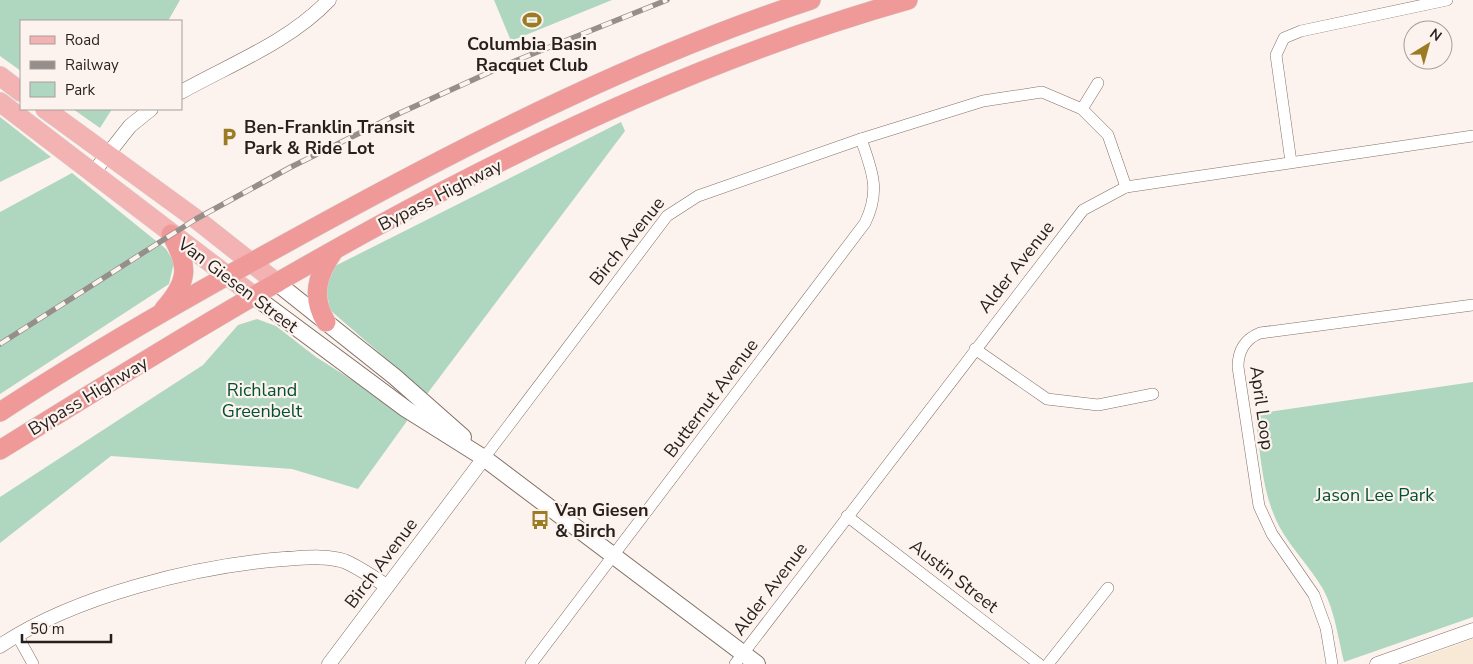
<svg xmlns="http://www.w3.org/2000/svg" width="1473" height="664" font-family="'Nunito Sans',sans-serif">
<style>
.education{fill:#f7e9d6}
.green{fill:#afd6bf}
.lines{fill:none;stroke-linecap:round;stroke-linejoin:round}
.minor-casing{stroke:#837067;stroke-width:12}
.tertiary-casing{stroke:#837067;stroke-width:15}
.secondary-casing{stroke:#837067;stroke-width:18}
.primary-casing{stroke:#d4d2d1;stroke-width:20}
.trunk-casing{stroke:#d4d2d1;stroke-width:20}
.minor{stroke:#fff;stroke-width:11}
.tertiary{stroke:#fff;stroke-width:14}
.secondary{stroke:#fff;stroke-width:16}
.primary{stroke:#f3b3b2;stroke-width:19}
.trunk{stroke:#ef9a98;stroke-width:19}
.rail-casing{stroke:#968e8a;stroke-width:5.5}
.rail{stroke:#fcf3ef;stroke-width:4;stroke-dasharray:11;stroke-linecap:butt}
.labels{text-anchor:middle;dominant-baseline:central;stroke-width:4.5;stroke-linejoin:round;paint-order:stroke}
.poi-label{font-size:18px;font-weight:bold;fill:#271f1b;stroke:#fcf3ef;text-anchor:start}
.street-label{font-size:18px;fill:#271f1b;stroke:#fcf3ef}
.park-label{font-size:18px;fill:#025133;stroke:#fcf3ef}
</style>
<rect width="100%" height="100%" fill="#fcf3ef"/>
<!-- education -->
<polygon class="education" points="1473,639 1473,664 1403,664 1465,642"/>
<!-- green -->
<g class="green">
<polygon points="0,0 180,0 168,21 21,21 21,71 0,56"/>
<polygon points="494,0 612,0 511,41"/>
<polygon points="73,109 112,109 100,128"/>
<polygon points="0,117 51,157 0,182"/>
<polygon points="621,122 625,131 427,394 330,310 326,288 335,266"/>
<polygon points="72,173 166,249 174,262 169,284 0,394 0,212"/>
<polygon points="257,319 276,326 316,357 407,415 407,421 358,489 292,469 111,456 0,543 0,497 203,365 238,325"/>
<path d="M1473,382V617L1344,662C1338,638 1335,611 1323,589C1308,563 1285,543 1274,515C1261,484 1260,447 1255,414Z"/>
</g>
<g class="lines">
<!-- minor casing -->
<g class="minor-casing">
<g id="minor">
<polyline points="1082,109 1098,83"/>
<polyline points="1291,162 1276,55 1284,38 1301,31 1447,0"/>
<polyline points="975,349 1047,399 1098,405 1153,394"/>
<polyline points="484,458 667,216 698,196 861,139 983,101 1042,92 1082,109 1108,135 1126,187"/>
<polyline points="847,516 1039,664"/>
<polyline points="17,635 33,664"/>
<path d="M531,664L865,223C881,190 872,171 861,139"/>
<polyline points="735,664 1083,210 1126,187 1473,136"/>
<polyline points="1048,664 1108,588"/>
<path d="M1332,664L1326,628L1314,595L1272,534L1259,506L1238,367C1238,351 1245,339 1260,333L1473,305"/>
</g>
</g>
<!-- tertiary casing -->
<g class="tertiary-casing">
<g id="tertiary">
<path d="M181,92C231,64 289,42 329,0"/>
<polyline points="93,173 130,126 151,109"/>
<path d="M0,646C74,596 195,566 284,559C303,558 326,555 344,561C359,567 373,578 387,586"/>
<polyline points="329,664 484,458"/>
<polyline points="1377,664 1473,630"/>
</g>
</g>
<!-- secondary casing -->
<g class="secondary-casing">
<g id="secondary">
<polyline points="277,283 395,377 463,437"/>
<polyline points="254,296 406,409 484,458 757,664"/>
</g>
</g>
<!-- primary casing -->
<g class="primary-casing">
<g id="primary">
<polyline points="0,76 21,92"/>
<polyline points="0,102 254,296"/>
<polyline points="45,109 196,219 277,283"/>
</g>
</g>
<!-- trunk casing -->
<g class="trunk-casing">
<g id="trunk">
<path d="M164,309C189,281 189,266 171,234"/>
<path d="M326,322C311,297 317,275 333,252"/>
<path d="M0,412C107,342 220,279 332,218C486,134 644,55 811,0"/>
<path d="M0,450C285,273 583,92 908,0"/>
</g>
</g>
<!-- minor -->
<use href="#minor" class="minor"/>
<!-- tertiary -->
<use href="#tertiary" class="tertiary"/>
<!-- secondary -->
<use href="#secondary" class="secondary"/>
<!-- primary -->
<use href="#primary" class="primary"/>
<!-- trunk -->
<use href="#trunk" class="trunk"/>
<!-- rail casing -->
<g class="rail-casing">
<polyline id="rail" points="0,344 196,219 291,167 400,113 510,63 667,0"/>
</g>
<!-- rail -->
<use href="#rail" class="rail"/>
</g>
<!-- icons -->
<defs>
<g id="stadium-bare" transform="scale(1.5)"><path d="M0-5a6.5 5 0 1 0 0 10a6.5 5 0 1 0 0-10ZM-3.5-1.8h7v3.6h-7Z" fill="#9c7b25" stroke="#fcf3ef" stroke-width="2.5" paint-order="stroke"/></g>
<g id="parking-bare" transform="scale(1.5)"><path d="M-3.5-5.5H1a3.5 3.5 0 0 1 0 7H-1V5.5H-3.5ZM-1-3.4V-.6H.8a1.4 1.4 0 0 0 0-2.8Z" fill="#9c7b25" stroke="#fcf3ef" stroke-width="2.5" paint-order="stroke"/></g>
<g id="bus-bare" transform="scale(1.5)"><path d="M-5-6H5V4H4V6H2V4H-2V6H-4V4H-5ZM-3.5-4V0h7V-4ZM-3.5 1.2v1.5H-2V1.2ZM2 1.2v1.5H3.5V1.2Z" fill="#9c7b25" stroke="#fcf3ef" stroke-width="2.5" paint-order="stroke"/></g>
</defs>
<g fill-rule="evenodd">
<use href="#stadium-bare" x="532" y="20"/>
<use href="#parking-bare" x="229" y="137"/>
<use href="#bus-bare" x="540" y="520"/>
</g>
<g class="labels">
<!-- poi labels -->
<g class="poi-label">
<text x="532" y="44" text-anchor="middle">Columbia Basin<tspan x="532" dy="21">Racquet Club</tspan></text>
<text x="244" y="127">Ben-Franklin Transit<tspan x="244" dy="21">Park &amp; Ride Lot</tspan></text>
<text x="555" y="510">Van Giesen<tspan x="555" dy="21">&amp; Birch</tspan></text>
</g>
<!-- street labels -->
<g class="street-label">
<text transform="translate(440 195) rotate(-27)">Bypass Highway</text>
<text transform="translate(627 241) rotate(-51)">Birch Avenue</text>
<text transform="translate(1016 267) rotate(-52)">Alder Avenue</text>
<text transform="translate(238 285) rotate(37)">Van Giesen Street</text>
<text transform="translate(88 396) rotate(-31)">Bypass Highway</text>
<text transform="translate(711 398) rotate(-53)">Butternut Avenue</text>
<text transform="translate(1262 408) rotate(82)">April Loop</text>
<text transform="translate(381 563) rotate(-53)">Birch Avenue</text>
<text transform="translate(954 576) rotate(38)">Austin Street</text>
<text transform="translate(770 589) rotate(-53)">Alder Avenue</text>
</g>
<!-- park labels -->
<g class="park-label">
<text x="262" y="390">Richland<tspan x="262" dy="21">Greenbelt</tspan></text>
<text x="1375" y="495">Jason Lee Park</text>
</g>
</g>
<!-- legend -->
<rect x="20" y="20" width="162" height="90" fill="#fcf3ef" stroke="#a79e9a"/>
<rect x="30" y="36" width="25" height="8" fill="#f3b3b2" stroke="#a79e9a"/>
<text x="65" y="45" font-size="15" fill="#271f1b">Road</text>
<rect x="30" y="61" width="25" height="8" fill="#968e8a" stroke="#a79e9a"/>
<text x="65" y="70" font-size="15" fill="#271f1b">Railway</text>
<rect x="30" y="82" width="25" height="15" fill="#afd6bf" stroke="#a79e9a"/>
<text x="65" y="95" font-size="15" fill="#271f1b">Park</text>
<!-- north arrow -->
<g transform="translate(1428 45) rotate(37)"><circle r="24" fill="#fcf3ef" stroke="#a79e9a"/>
<path d="M0-4L9 19L0 12L-9 19Z" fill="#9c7b25"/>
<text y="-8" font-size="14" font-weight="bold" text-anchor="middle" fill="#271f1b">N</text>
</g>
<!-- scale -->
<path d="M22 634v8h89v-8" fill="none" stroke="#271f1b" stroke-width="2.5"/>
<text x="30" y="634" font-size="15" fill="#271f1b" stroke="#fcf3ef" stroke-width="4" paint-order="stroke">50 m</text>
</svg>
